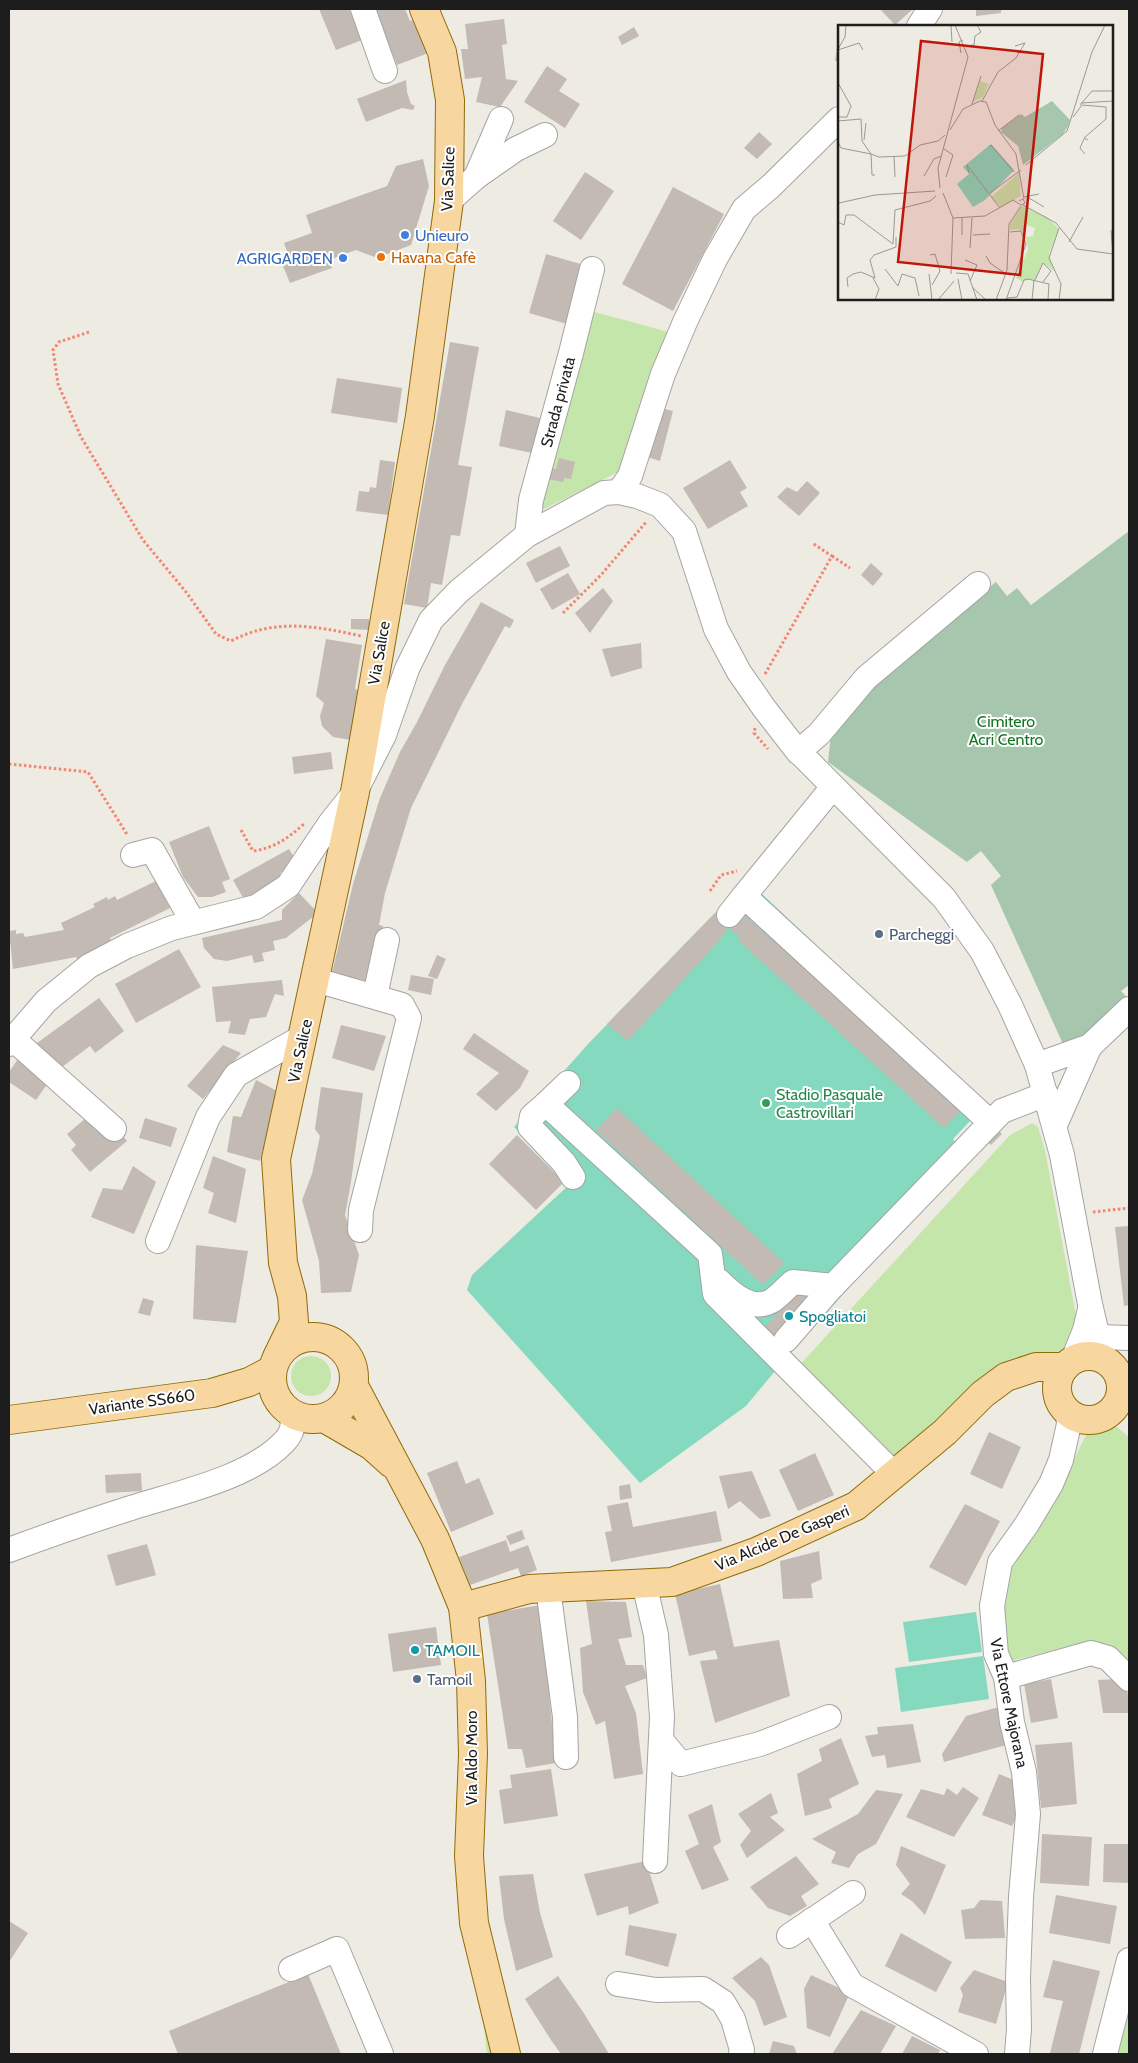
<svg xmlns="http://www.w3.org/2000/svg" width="1138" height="2063" font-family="Cabin,sans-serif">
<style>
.grass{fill:#c4e6ab}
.cemetery{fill:#a6c6ad}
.pitch{fill:#85d9be}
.building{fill:#c2bab3}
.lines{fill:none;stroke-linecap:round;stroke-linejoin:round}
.minor-casing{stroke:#a4a4a4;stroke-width:26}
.major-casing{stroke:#8f6b08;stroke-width:30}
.path{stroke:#f28670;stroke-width:3;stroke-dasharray:2.5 2.5;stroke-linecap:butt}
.minor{stroke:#fff;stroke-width:24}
.major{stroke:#f7d79f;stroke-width:28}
.shop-dot{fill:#3f7fe0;stroke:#fff;stroke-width:2}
.food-dot{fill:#e8710a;stroke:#fff;stroke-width:2}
.service-dot{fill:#5c6f8a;stroke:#fff;stroke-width:2}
.leisure-dot{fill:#2e9e5b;stroke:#fff;stroke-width:2}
.culture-dot{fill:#0f9aa8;stroke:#fff;stroke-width:2}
.labels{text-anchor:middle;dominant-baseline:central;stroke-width:4;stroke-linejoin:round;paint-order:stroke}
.street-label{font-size:16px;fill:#1d1d1d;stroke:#fff}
.shop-label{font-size:16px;fill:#366cbe;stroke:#fff;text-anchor:start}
.food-label{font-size:16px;fill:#c56008;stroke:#fff;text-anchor:start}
.park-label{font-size:16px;fill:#117520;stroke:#fff}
.service-label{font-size:16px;fill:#4e5e75;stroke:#fff;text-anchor:start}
.leisure-label{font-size:16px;fill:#27864d;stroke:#fff;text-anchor:start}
.culture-label{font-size:16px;fill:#0d838f;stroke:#fff;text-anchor:start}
.inset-road{fill:none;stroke:#9a9994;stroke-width:1}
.view{fill:#c0160a;fill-opacity:0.15;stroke:#c0160a;stroke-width:2.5}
.inset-edge{fill:none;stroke:#1d1d1d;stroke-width:2.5}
</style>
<rect width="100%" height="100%" fill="#eeebe3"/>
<!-- grass -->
<g class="grass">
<polygon points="595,312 672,333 628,462 618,472 536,513 587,316"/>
<polygon points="1032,1123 1038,1127 1045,1150 1077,1321 1064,1353 899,1460 877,1447 796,1369 1010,1135"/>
<circle cx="311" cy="1376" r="20"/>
<path d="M1100,1422L1112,1423L1129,1437V1661C1117,1651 1106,1643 1090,1641L1007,1662L999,1605L1011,1566L1058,1492L1089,1429Z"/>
<polygon points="1129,1987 1129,2054 1113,2054"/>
<polygon points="482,2010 495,2054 487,2054"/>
</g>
<!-- cemetery -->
<polygon class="cemetery" points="1129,531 1129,985 1121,991 1128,998 1091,1032 1063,1044 991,885 1001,876 981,851 967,862 828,762 832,725 887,668 996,582 1007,596 1017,588 1031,605"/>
<!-- pitch -->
<g class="pitch">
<polygon points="747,880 986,1104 953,1139 967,1157 790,1353 746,1406 640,1483 467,1290 472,1275 571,1183 514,1127 589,1043"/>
<polygon points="976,1612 982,1652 909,1662 903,1622"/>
<polygon points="983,1656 989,1699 901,1712 895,1668"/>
</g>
<!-- building -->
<g class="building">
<polygon points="319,9 349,9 362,40 336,50"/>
<polygon points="375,9 405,9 410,21 419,18 431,52 397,65"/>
<polygon points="880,9 913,9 895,25"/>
<polygon points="976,9 1001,9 1001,13 976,16"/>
<polygon points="504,19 507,44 502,45 506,79 518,81 500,107 476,102 482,77 465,79 461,49 468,49 465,24"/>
<polygon points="634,27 639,36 622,45 618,37"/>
<polygon points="838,41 839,41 839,61 835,61"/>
<polygon points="547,66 567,79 559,91 580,104 565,128 524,102"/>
<polygon points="406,80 407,92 411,104 415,106 413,110 402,108 366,122 357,99"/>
<polygon points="759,132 772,144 757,159 744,148"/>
<polygon points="423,159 429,186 411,245 377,258 356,250 329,260 332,268 290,283 283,266 291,263 284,243 312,233 306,215 387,186 396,166"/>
<polygon points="585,172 614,191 581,240 553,221"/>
<polygon points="673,187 724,214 673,311 622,284"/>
<polygon points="546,254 584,265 567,324 529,313"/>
<polygon points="450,342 479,347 458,465 472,467 460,536 451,535 442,585 431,583 427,608 404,604"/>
<polygon points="337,378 402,388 397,423 331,413"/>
<polygon points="657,407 673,411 660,461 644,456"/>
<polygon points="506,410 540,418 532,453 499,446"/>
<polygon points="559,458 575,462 571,479 564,478 563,482 548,479 550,468 556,469"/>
<polygon points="380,460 395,462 388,515 356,511 359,491 369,492 370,487 376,488"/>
<polygon points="730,460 747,488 740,492 748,506 708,529 683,488"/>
<polygon points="807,481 820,493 799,516 777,497 787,487 797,492"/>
<polygon points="560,546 570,566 536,583 526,563"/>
<polygon points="871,563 883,574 873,586 861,575"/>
<polygon points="568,573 580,594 552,610 540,589"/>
<polygon points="603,588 613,601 590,633 575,613"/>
<polygon points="481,602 514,620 510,628 505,626 462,704 411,808 385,893 379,925 383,926 372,982 332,973 353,884 380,798 400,752 417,722 445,665"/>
<polygon points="351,619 369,619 369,630 351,629"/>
<polygon points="326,639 362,645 355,689 358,690 351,740 333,737 322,726 320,716 324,703 316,696"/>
<polygon points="641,643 642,668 611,677 602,649"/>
<polygon points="331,752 333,769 294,774 292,757"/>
<polygon points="209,826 230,879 222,882 226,892 212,897 198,897 183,877 169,842"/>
<polygon points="289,849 297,862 280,873 285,882 246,903 233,880"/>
<polygon points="156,881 170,908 110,938 112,944 78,960 76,957 13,969 9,931 16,930 16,934 23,933 25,937 64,930 61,923 95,907 93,904 107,897 108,900 115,896 117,900"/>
<polygon points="299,893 318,913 286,938 273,941 275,950 262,953 264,961 254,963 252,955 227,961 214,959 204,948 202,938 282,920 282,910"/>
<polygon points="740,911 961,1110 944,1128 737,939 740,937 728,927"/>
<polygon points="714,914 728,927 723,936 628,1041 607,1024"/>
<polygon points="179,949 201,987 136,1023 115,984"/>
<polygon points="437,955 446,959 437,979 428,976"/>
<polygon points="411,975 434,979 431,995 408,990"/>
<polygon points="282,980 284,996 275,994 266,1017 250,1019 245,1035 228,1033 231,1021 216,1022 212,987"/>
<polygon points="99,998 124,1031 95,1053 90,1046 58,1070 37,1043"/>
<polygon points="341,1025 386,1036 374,1071 332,1058"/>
<polygon points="474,1033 529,1071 520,1088 496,1111 476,1094 499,1073 463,1049"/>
<polygon points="223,1045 241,1053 203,1099 187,1086"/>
<polygon points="18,1059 50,1080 36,1100 9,1082 9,1072"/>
<polygon points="256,1080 277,1091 260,1161 227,1152 233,1116 241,1117"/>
<polygon points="321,1087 363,1093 351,1182 345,1215 359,1255 351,1292 321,1293 319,1261 302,1200 312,1174 320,1136 315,1129"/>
<polygon points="617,1108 784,1263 763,1285 596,1130"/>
<polygon points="92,1113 121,1134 127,1141 90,1172 71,1150 76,1145 67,1134"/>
<polygon points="145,1118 177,1128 171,1147 139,1138"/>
<polygon points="990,1122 1002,1134 991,1145 980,1134"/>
<polygon points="517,1135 564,1182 536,1210 489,1164"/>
<polygon points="213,1156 246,1169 236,1223 208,1213 214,1193 203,1188"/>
<polygon points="133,1166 156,1182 134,1234 91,1217 103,1188 122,1190"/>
<polygon points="1129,1226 1129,1305 1124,1306 1115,1227"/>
<polygon points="196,1245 248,1251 236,1323 193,1319"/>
<polygon points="799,1289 814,1303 778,1341 764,1328"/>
<polygon points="143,1298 154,1301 150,1316 138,1313"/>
<polygon points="989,1432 1021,1447 1002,1489 970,1474"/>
<polygon points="815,1453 834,1495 798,1511 779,1470"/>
<polygon points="457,1461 466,1484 479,1478 494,1514 451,1532 427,1473"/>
<polygon points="752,1471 771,1516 760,1519 740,1501 728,1509 719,1476"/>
<polygon points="141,1473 142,1491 106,1493 105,1475"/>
<polygon points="630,1484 632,1498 620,1500 619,1486"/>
<polygon points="628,1502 633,1527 716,1511 722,1541 611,1562 605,1532 612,1531 607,1506"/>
<polygon points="965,1504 1000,1521 966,1586 929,1567"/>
<polygon points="522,1530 525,1539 510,1545 506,1536"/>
<polygon points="506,1540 510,1552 528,1545 537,1570 521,1576 518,1568 470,1585 459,1557"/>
<polygon points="147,1544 156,1575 116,1586 107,1555"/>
<polygon points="819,1551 822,1579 811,1584 813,1598 783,1599 780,1561"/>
<polygon points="720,1584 734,1647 779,1640 790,1696 715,1723 700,1661 718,1659 715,1650 689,1656 675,1594"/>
<polygon points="586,1601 626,1602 632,1637 618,1639 626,1665 643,1665 647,1678 625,1686 636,1713 643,1774 614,1779 605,1721 596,1725 583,1692 580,1648 592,1644"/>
<polygon points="540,1605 556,1763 526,1768 522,1749 508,1749 487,1614"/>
<polygon points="436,1627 441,1665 393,1672 388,1634"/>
<polygon points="1051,1679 1058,1718 1031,1723 1024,1684"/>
<polygon points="1117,1679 1129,1695 1129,1713 1103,1713 1098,1680"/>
<polygon points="999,1707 1006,1745 944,1762 942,1754 966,1716"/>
<polygon points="913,1724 921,1762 887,1768 885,1755 872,1757 865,1736 878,1734 877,1727"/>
<polygon points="841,1738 859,1784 829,1799 832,1808 805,1816 797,1774 822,1761 819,1749"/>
<polygon points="1072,1742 1077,1804 1041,1808 1035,1745"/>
<polygon points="551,1769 558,1816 504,1824 499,1790 512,1788 510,1775"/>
<polygon points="999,1774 1016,1781 1018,1814 1012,1826 982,1815"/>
<polygon points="963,1787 979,1798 954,1837 906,1817 921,1789 944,1795 947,1788 957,1795"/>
<polygon points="876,1790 903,1794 876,1844 858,1854 849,1868 831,1863 836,1852 812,1839 858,1814"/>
<polygon points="771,1793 778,1813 770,1817 785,1830 747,1858 740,1845 751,1831 738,1814"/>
<polygon points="712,1804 721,1842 713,1847 729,1880 702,1890 685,1851 699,1844 688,1815"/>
<polygon points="1042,1834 1092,1837 1089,1886 1040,1883"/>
<polygon points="1104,1844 1129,1844 1129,1883 1103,1882"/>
<polygon points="901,1846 946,1865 925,1915 912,1901 901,1894 910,1884 896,1865"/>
<polygon points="796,1856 819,1884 801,1896 807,1906 790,1916 768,1908 750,1887"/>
<polygon points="646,1861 659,1903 629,1915 628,1906 597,1916 584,1874"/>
<polygon points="533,1874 540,1913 553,1957 516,1971 504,1919 499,1876"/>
<polygon points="1056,1895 1117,1906 1110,1944 1049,1933"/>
<polygon points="980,1900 1002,1901 1005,1938 965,1939 961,1910 974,1908"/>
<polygon points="9,1921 28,1933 9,1962"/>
<polygon points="629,1925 677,1934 668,1967 625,1955"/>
<polygon points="901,1933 952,1962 936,1992 885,1966"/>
<polygon points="761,1957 769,1965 787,2017 764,2026 755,2001 732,1978"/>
<polygon points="1053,1960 1100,1971 1079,2054 1050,2053 1063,2001 1043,1997"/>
<polygon points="974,1970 1008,1982 996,2024 958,2012 963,1995 960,1988"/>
<polygon points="308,1974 341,2054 178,2054 169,2031"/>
<polygon points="811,1975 850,1993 830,2037 807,2028 804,1989"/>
<polygon points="558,1976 583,2012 609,2054 561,2054 551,2040 525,1999"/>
<polygon points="861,2010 896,2026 880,2054 832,2054"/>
<polygon points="912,2036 940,2050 938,2054 902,2054"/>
<polygon points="773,2041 794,2046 797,2054 769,2054"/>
</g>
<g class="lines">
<!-- minor casing -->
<g class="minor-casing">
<g id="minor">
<polyline points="363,9 385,71"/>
<polyline points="919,26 930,9"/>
<polyline points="476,177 516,149 545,135"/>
<polyline points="449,201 476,177 501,119"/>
<polyline points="619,492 630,476 663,374 685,322 715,259 744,209 771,186 839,119"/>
<polyline points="527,535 531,500 571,353 592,269"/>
<polyline points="798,752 819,734 866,678 978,584"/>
<polyline points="133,855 152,850 193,922"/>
<polyline points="744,896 832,788"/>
<polyline points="729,915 744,896 990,1122"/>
<polyline points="316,980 402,1005 409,1018 361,1210 360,1230"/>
<polyline points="375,996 387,940"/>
<polyline points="13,1039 114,1129"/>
<polyline points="9,1044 46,1001 89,966 127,946 172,928 256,907 288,886 331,822 355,792 384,735 407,669 431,620 459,591 527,535 604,493 619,492 637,496 660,505 684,531 716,629 739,672 764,708 795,748 944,898 982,951 1010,1005 1037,1065 1062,1155 1090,1304 1103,1359"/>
<polyline points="1090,1046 1129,1009"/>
<polyline points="1037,1065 1090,1046 1055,1125"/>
<polyline points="546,1104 568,1083"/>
<polyline points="573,1177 564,1163 530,1127 532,1116 546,1104 710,1254 715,1294 894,1474"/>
<polyline points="158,1241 208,1117 236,1075 304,1036"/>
<path d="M719,1281C732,1294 753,1313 773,1300C780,1295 787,1287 793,1282L833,1286"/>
<polyline points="1098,1337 1129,1338"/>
<polyline points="786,1340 830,1289 1002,1111 1046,1094"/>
<polyline points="1073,1360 1085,1330 1090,1309"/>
<path d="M9,1550C49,1535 90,1521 131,1508C178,1493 250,1478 284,1442C293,1433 293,1426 293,1414"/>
<polyline points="644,1583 656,1635 662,1717 655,1861"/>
<polyline points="548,1588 565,1717 566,1757"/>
<polyline points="1006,1677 1091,1653 1108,1658 1129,1679"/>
<polyline points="661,1740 681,1764 760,1744 829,1717"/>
<polyline points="812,1920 852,1985 976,2054"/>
<polyline points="789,1936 853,1893"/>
<polyline points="291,1969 337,1949 381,2054"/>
<polyline points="618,1984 656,1990 703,1989 723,2002 733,2019 742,2050 741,2054"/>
<polyline points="1017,2054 1019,2029 1018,1978 1021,1897 1028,1814 1024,1772 1012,1722 1006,1677 996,1654 992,1606 1000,1562 1027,1524 1051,1484 1061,1460 1069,1424 1068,1413"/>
<polyline points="1105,2054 1129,1960"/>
</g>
</g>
<!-- major casing -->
<g class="major-casing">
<g id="major">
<circle cx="313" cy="1378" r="41"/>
<circle cx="1089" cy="1388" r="32"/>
<polyline points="277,1357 294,1322 292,1296 283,1263 276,1159 355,792 420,416 449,201 450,100 442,52 424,9"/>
<polyline points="354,1386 435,1539 463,1607 471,1681 473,1754 469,1856 474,1923 506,2054"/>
<polyline points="324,1418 372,1446 391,1463"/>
<polyline points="9,1420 212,1393 249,1382 272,1370"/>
<polyline points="463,1607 529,1589 672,1582 756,1552 856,1506 945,1432 983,1394 1006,1377 1036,1367 1065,1367"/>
</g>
</g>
<!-- path -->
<g class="path">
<path d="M89,332L59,342L53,350L58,384L81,437L143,540L186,592L216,634L231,641C275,618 315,626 361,636"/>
<polyline points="832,556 850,568"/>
<polyline points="563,613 601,575 647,521"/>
<polyline points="765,674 832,556 812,543"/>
<polyline points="755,728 754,733 768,749"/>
<polyline points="9,764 88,772 128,836"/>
<path d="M241,830L253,851C275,848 288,838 304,824"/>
<polyline points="710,891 721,875 737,871"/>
<polyline points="1093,1212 1129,1208"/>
</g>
<!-- minor -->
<use href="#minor" class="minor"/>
<!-- major -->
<use href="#major" class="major"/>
</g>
<!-- markers -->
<g class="shop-dot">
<circle cx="405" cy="235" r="5"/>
<circle cx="343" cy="258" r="5"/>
</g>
<circle class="food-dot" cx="381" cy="257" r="5"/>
<g class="service-dot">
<circle cx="879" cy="934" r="5"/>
<circle cx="417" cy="1679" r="5"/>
</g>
<circle class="leisure-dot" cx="766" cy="1103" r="5"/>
<g class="culture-dot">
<circle cx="789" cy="1316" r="5"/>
<circle cx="415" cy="1650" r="5"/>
</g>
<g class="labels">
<!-- street labels -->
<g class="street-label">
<text transform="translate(448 179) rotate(-88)">Via Salice</text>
<text transform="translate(558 402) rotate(-75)">Strada privata</text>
<text transform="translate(379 653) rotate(-80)">Via Salice</text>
<text transform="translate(300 1051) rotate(-78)">Via Salice</text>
<text transform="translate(142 1402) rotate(-8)">Variante SS660</text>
<text transform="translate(782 1538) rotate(-23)">Via Alcide De Gasperi</text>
<text transform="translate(1009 1703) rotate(78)">Via Ettore Majorana</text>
<text transform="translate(471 1758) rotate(-90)">Via Aldo Moro</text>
</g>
<!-- shop labels -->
<g class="shop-label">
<text x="415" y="235">Unieuro</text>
<text x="333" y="258" text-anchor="end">AGRIGARDEN</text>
</g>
<!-- food labels -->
<g class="food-label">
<text x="391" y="257">Havana Cafè</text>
</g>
<!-- park labels -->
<g class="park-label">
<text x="1006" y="721">Cimitero<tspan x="1006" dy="18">Acri Centro</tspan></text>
</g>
<!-- service labels -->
<g class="service-label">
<text x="889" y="934">Parcheggi</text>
<text x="427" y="1679">Tamoil</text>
</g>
<!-- leisure labels -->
<g class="leisure-label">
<text x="776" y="1094">Stadio Pasquale<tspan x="776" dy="18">Castrovillari</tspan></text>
</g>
<!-- culture labels -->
<g class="culture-label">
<text x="799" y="1316">Spogliatoi</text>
<text x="425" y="1650">TAMOIL</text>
</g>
</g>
<!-- overview -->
<g transform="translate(838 25)">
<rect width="275" height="275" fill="#eeebe3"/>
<path d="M142,56L151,59L145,72L135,77ZM181,148L183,171L163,182L153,172ZM184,181L209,192L221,204L211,228L216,246L205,238L197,255L190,254L185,257L178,253L190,224L188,212L195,211L197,203L189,200L186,207L181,204L172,205V199Z" fill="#c4e6ab"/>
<path d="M214,76L232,95L230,101L225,109L185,140L180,121L163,107L164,103L183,89L187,92Z" fill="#a6c6ad"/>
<path d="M153,119L176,145L147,175L135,182L119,159L131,149L125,142Z" fill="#85d9be"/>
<path class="inset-road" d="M113,0L114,17M128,21L136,20L137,11L143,7L139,0M0,24L7,12L8,0M0,25L21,18L25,25M123,28L121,17L125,15M0,58L13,81L9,92H0M144,76L160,47L178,33L187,18L177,21M243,78L275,76M134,79L143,51M242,80L254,66H275M235,92L244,80L268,82V94L246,113L250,115M0,96L23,94L24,116L33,129L41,132L67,131L82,120L100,116L107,110M112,105L125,84L142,76L148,77L157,100L178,129L186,174M160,106L181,90M246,114L242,123L247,129M26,115L28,98M0,117L3,123L33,129L34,150H37M151,122L153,120L176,147M106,124L115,130L108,152M56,131L57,152M188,140L229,106L254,27L267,0M131,148L129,140L162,183M86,151L96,134L103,131M102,163L100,143L130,32L117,0M105,168L115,193L113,249M152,168L183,145M186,172L201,169M191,173L206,182M1,178L37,170L97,166M185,180L218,198L239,224L275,229M115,193L147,191L175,175L183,180L187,178L185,174L181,176M0,197L6,200L8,190H16L55,219L57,185L92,176L98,171M221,203L211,233L223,259L221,275M273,205L275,229M124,210V193M135,210L152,209M231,217L245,192M132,223L134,193M92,230L97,229L102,246L94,260M148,231L152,238L168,249M127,235L139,240L132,256M47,244L60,261L64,249L77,253L81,271M118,248L130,249L139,275M91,249L94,275M35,253L41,264L37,275M120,254L124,275M197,255L205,238L213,246L205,257M10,262L9,253L15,249L23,247L37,253L32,235L36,230L58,222V212M134,262L148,275M169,273L179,272L186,255L190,254L211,259L210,275M100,275L116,256M158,275L169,245L171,199L183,181M168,275L188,219L183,206L172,207M194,275L196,255"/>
<path class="view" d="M83,16L205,29L182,250L60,237Z"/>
<rect width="275" height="275" class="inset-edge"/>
</g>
<!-- border -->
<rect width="1138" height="2063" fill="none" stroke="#1d1d1d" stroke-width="20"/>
</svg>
